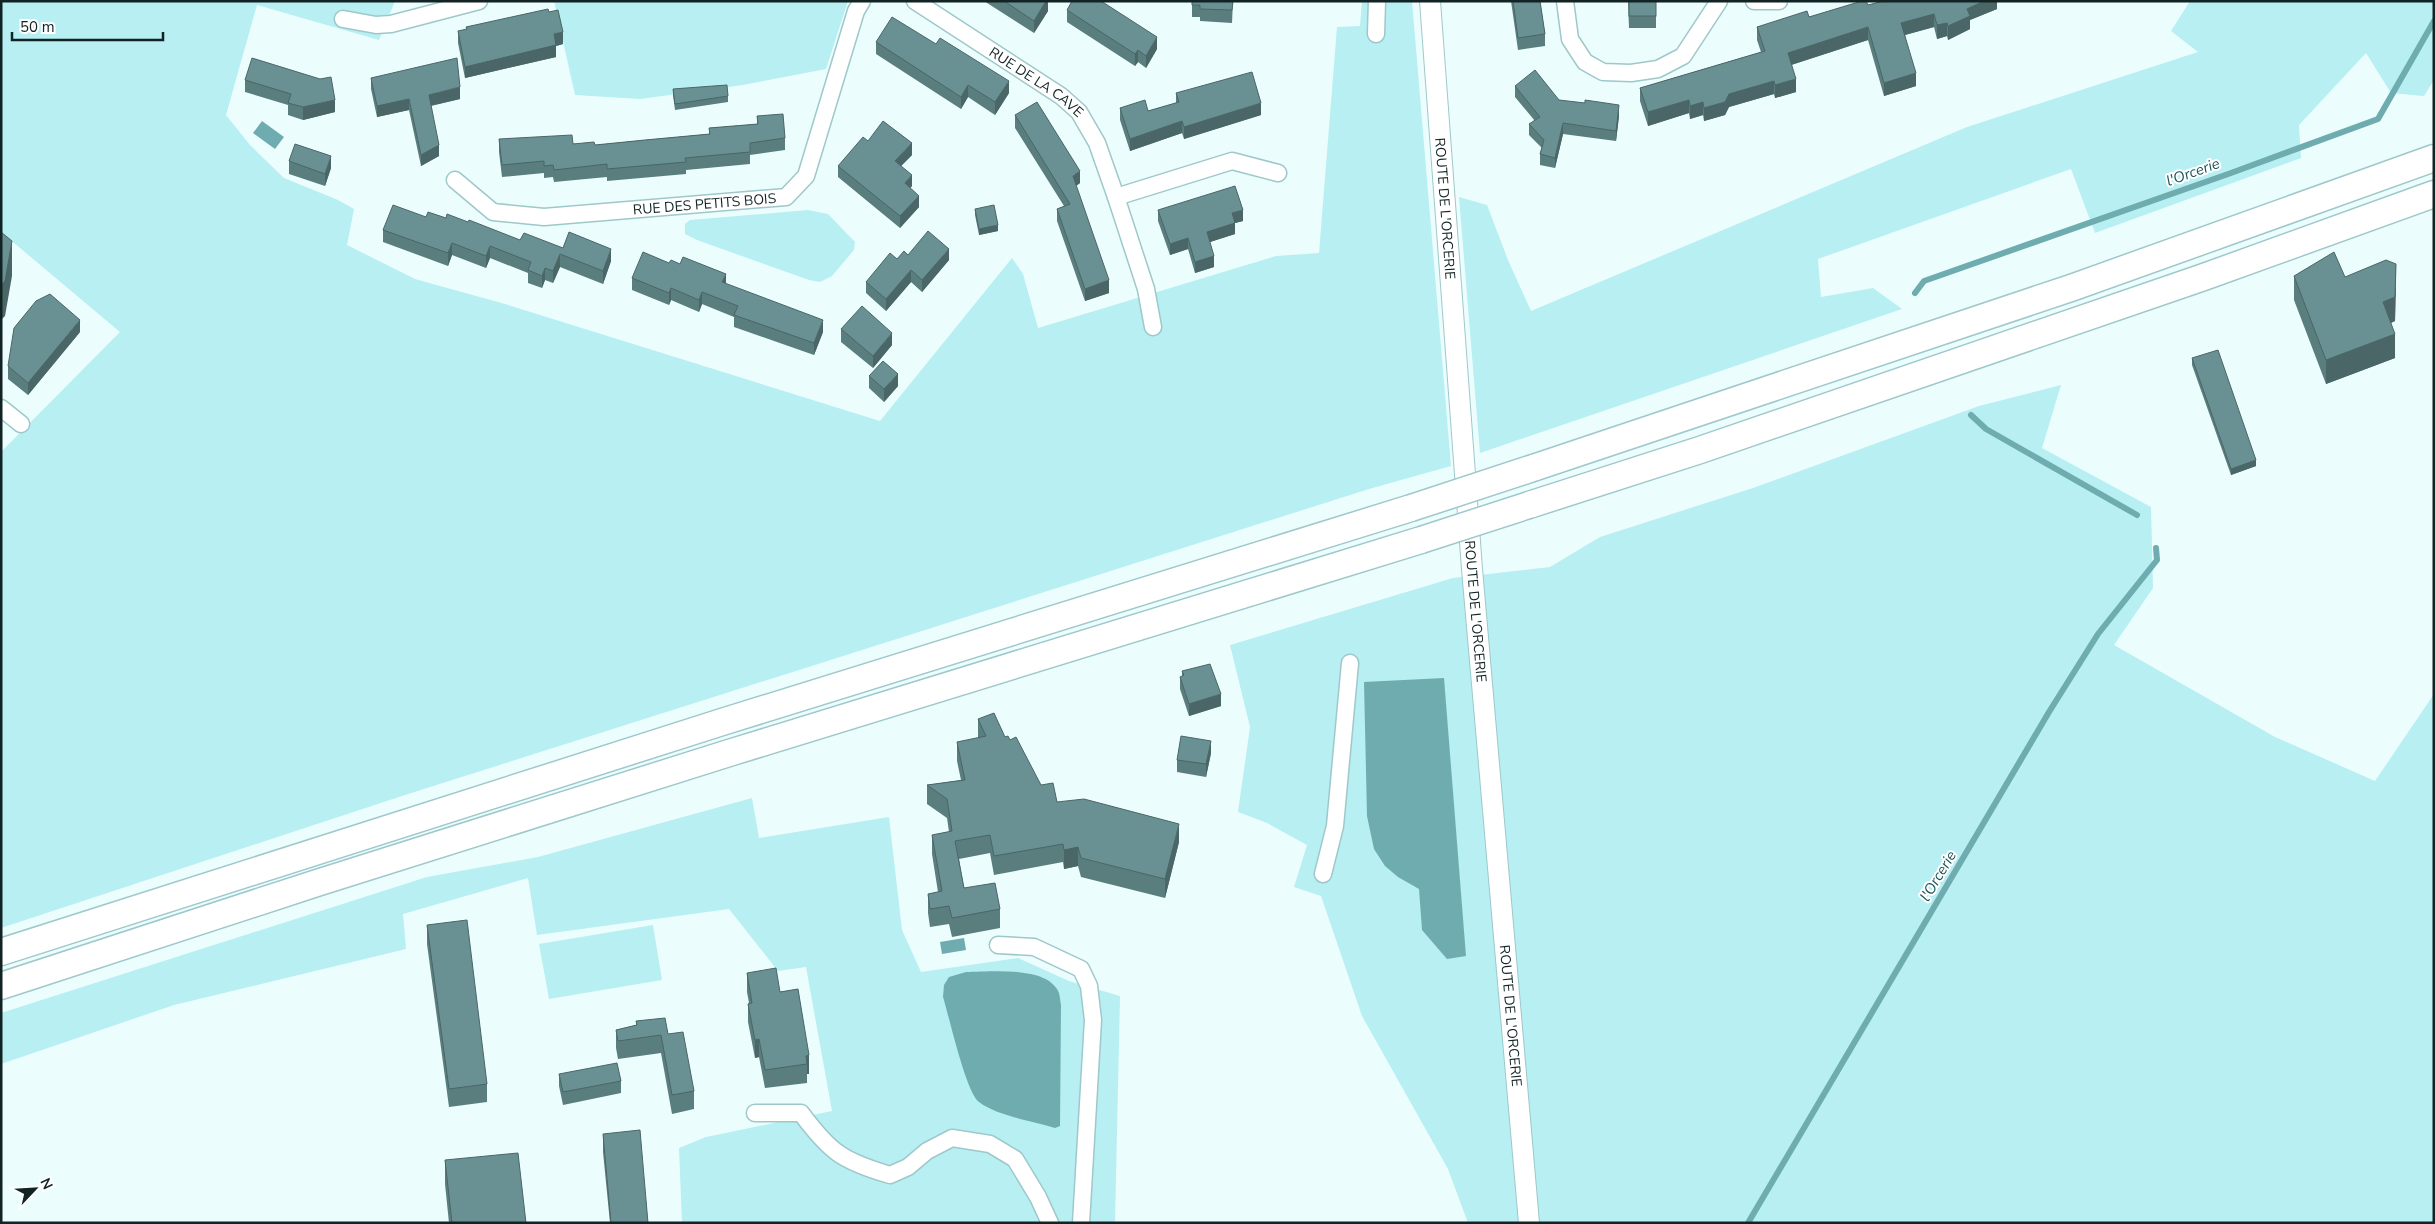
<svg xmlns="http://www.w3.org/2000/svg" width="2435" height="1224" font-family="'Nunito Sans',sans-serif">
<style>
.green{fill:#b7eff3}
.water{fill:#6eacb0}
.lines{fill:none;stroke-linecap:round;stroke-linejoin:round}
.stream{stroke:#6eacb0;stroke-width:6}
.minor-casing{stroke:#9ec8ca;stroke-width:19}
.tertiary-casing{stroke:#9ec8ca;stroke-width:22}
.trunk-casing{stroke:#9ec8ca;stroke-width:29}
.minor{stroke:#fff;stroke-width:16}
.tertiary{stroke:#fff;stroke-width:20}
.trunk{stroke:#fff;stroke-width:26}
.trunk-bridge-casing{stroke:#9ec8ca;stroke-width:29;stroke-linecap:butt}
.trunk-bridge{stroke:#fff;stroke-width:26}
.wall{fill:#5a7d7e}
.shaded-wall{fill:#4a6667}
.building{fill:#699193;stroke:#4a6667}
.labels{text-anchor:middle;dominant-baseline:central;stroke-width:4;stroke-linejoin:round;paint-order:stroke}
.street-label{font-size:14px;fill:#122324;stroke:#fff}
.water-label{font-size:15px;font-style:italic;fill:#1e5457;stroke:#fff}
</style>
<rect width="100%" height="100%" fill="#ecfdfe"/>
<!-- green -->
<g class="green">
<polygon points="1,1 395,1 379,40 257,5 226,115 250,145 284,178 338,200 354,209 347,245 415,279 505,304 880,421 1012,258 1023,274 1038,328 1276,256 1319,253 1337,27 1360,26 1362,1 1412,1 1451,466 1369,489 405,795 1,928 1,452 120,332 1,232"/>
<polygon points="554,1 848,1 826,69 743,85 640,99 575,95"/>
<polygon points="2190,1 2434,1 2434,80 2424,96 2391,93 2366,53 2299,125 2301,158 2095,233 2071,169 1818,259 1821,297 1873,288 1902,309 1480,453 1459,197 1487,205 1508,260 1531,311 1967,127 2198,52 2171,31"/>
<polygon points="808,210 828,214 855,242 854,250 832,276 820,282 809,280 697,240 685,234 685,224 690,220"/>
<polygon points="2061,385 2042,448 2151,507 2153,588 2114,645 2275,737 2375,781 2434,694 2434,1223 1468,1223 1448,1169 1362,1016 1321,896 1294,887 1307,845 1267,823 1238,812 1250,727 1230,645 1453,578 1550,567 1600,537 1753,488 1979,406"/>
<polygon points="752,798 759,838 889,817 902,930 921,972 1018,958 1069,981 1120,996 1115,1223 682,1223 679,1148 706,1137 832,1111 806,967 778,971 729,909 537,935 528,878 403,914 406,949 174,1005 1,1064 1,1013 427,877 538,857"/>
<polygon points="653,925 662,980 549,999 539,944"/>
</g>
<!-- water -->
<g class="water">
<polygon points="262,121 284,137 275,149 253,133"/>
<polygon points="1444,678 1466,956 1447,959 1422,930 1419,889 1398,877 1385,866 1374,849 1367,816 1364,682"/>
<polygon points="964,938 966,950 942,954 940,942"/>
<path d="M966,972C990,972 1043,966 1057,989C1060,993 1060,1000 1061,1005L1060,1126L1055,1128C1033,1121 997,1116 979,1102C966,1093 949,1016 943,997L944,985L949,977Z"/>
</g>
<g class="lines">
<!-- stream -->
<g class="stream">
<polyline points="1915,293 1924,281 2231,173 2378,119 2434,21"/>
<polyline points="1971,415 1986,429 2137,515"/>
<polyline points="1748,1223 2049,712 2098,634 2157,560 2156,548"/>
</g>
<!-- minor casing -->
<g class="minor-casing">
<g id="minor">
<path id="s1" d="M915,1L1061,96L1079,112L1097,143L1116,197L1232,161L1278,173"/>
<polyline points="1565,1 1570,39 1585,62 1603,72 1631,73 1658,69 1683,56 1719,1"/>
<polyline points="1754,1 1779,1"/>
<polyline points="343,19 376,25 391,24 479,1"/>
<polyline points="1376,34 1377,1"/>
<path id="s2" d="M455,180L493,212L544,217L786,197L806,176L856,11L862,1"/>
<polyline points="1116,197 1146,289 1153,327"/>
<polyline points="1,408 21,424"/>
<polyline points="1323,874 1335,826 1350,663"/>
<polyline points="998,945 1034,947 1081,969 1089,986 1093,1020 1081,1223"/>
<path d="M755,1113H801C830,1152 842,1161 890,1175L908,1167L927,1151L952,1138L990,1144L1015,1159L1038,1197L1050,1223"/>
</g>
</g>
<!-- tertiary casing -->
<g class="tertiary-casing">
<g id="tertiary">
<path id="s3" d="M1430,1L1472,569L1529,1223"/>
</g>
</g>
<!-- trunk casing -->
<g class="trunk-casing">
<g id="trunk">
<polyline points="1533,468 2071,288 2434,158"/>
<polyline points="1529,505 1700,450 2201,278 2434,194"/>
<polyline points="1,952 722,722 1411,508"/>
<polyline points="1,986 320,882 729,753 1421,540"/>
</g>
</g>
<!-- minor -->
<use href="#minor" class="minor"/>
<!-- tertiary -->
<use href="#tertiary" class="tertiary"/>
<!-- trunk -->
<use href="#trunk" class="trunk"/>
<!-- trunk-bridge casing -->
<g class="trunk-bridge-casing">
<g id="trunk-bridge">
<polyline points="1411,508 1533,468"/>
<polyline points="1421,540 1529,505"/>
</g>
</g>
<!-- trunk-bridge -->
<use href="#trunk-bridge" class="trunk-bridge"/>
</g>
<!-- wall -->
<g class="wall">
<polygon points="984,1 1048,1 1048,11 1034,33"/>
<polygon points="1192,1 1233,1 1232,23 1200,21 1200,17 1192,17"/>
<polygon points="1511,1 1540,1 1545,34 1545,46 1518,50"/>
<polygon points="1628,1 1656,1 1656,28 1629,28"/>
<polygon points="1997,1 1997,9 1970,20 1970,29 1948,40 1947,36 1937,39 1934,27 1905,35 1916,86 1884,96 1868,40 1791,65 1796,92 1775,98 1774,94 1729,107 1725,115 1704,121 1703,115 1690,119 1689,113 1648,126 1640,101 1640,88 1761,52 1757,40 1757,27 1868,5"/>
<polygon points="1067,10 1157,49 1146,68 1138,62 1135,66 1067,22"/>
<polygon points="549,12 563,44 556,46 556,57 465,78 458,43 458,31 466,30 466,27"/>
<polygon points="876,42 1009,93 995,115 968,97 961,109 876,54"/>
<polygon points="371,78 460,99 431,106 439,156 421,166 409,110 377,117 371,89"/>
<polygon points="245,80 335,100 335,112 303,120 288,115 288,105 245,92"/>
<polygon points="1515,86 1559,100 1619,116 1616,141 1563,134 1555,168 1540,165 1540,154 1542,148 1529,135 1529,124 1535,121 1515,97"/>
<polygon points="673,89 728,96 728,102 675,110 673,95"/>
<polygon points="1176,93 1261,115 1184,139 1182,133 1130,151 1120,120 1120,108 1148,111 1176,103"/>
<polygon points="1015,115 1080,183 1076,186 1109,293 1085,301 1057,221 1057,209 1064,206 1015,128"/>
<polygon points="757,116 785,138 785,150 750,155 750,164 686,170 686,174 607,181 607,177 554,182 553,177 544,178 544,173 502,177 499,152 499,139 595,145 645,140 709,134 709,128 757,124"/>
<polygon points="868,141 912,155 901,166 912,186 910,188 919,207 900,228 838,177 838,166"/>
<polygon points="289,161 331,168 325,186 289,174"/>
<polygon points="975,209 998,231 979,235 975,215"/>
<polygon points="1158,210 1243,221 1235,223 1235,234 1210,242 1214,267 1195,273 1188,249 1170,255 1158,221"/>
<polygon points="426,217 446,218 468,222 520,240 563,248 611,261 603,284 560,267 553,283 545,280 542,288 528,283 528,273 490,258 486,268 452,255 448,266 383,242 383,230"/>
<polygon points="908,255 949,260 922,292 911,282 886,311 866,293 866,282"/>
<polygon points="669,263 726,284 823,332 814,355 734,327 734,317 702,304 699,312 671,300 669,305 632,290 632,278"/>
<polygon points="2294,276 2345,277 2396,288 2395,321 2391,323 2395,358 2326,384 2294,300"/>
<polygon points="841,329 892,345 873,368 841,342"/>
<polygon points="80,332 28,395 8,379 8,366"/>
<polygon points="2192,358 2256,466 2231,475 2192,365"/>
<polygon points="869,376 898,386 884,402 869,388"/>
<polygon points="1182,671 1221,706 1189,716 1180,689 1180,677 1182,676"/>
<polygon points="978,719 1010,740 1041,785 1057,802 1179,842 1165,898 1081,877 1078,866 1064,869 1063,862 994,875 990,853 959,859 964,888 1000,909 1000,928 952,937 949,924 930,927 928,913 928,894 938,892 932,854 932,835 949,832 947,818 927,804 927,785 961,780 957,761 957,742 978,738"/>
<polygon points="1211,753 1206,777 1177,772 1177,760"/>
<polygon points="427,925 487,1084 487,1102 449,1107 427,944"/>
<polygon points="747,973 780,992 798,989 809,1074 807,1074 807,1083 765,1088 759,1057 755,1058 748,1022 748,1004 749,1003 747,992"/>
<polygon points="636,1021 668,1034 694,1091 694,1109 672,1114 661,1053 618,1059 616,1048 616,1030 636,1025"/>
<polygon points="559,1074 621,1081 621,1093 563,1105 559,1086"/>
<polygon points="603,1134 648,1223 610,1223 603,1152"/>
<polygon points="445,1160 526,1223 449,1223 445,1184"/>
</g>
<!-- shaded-wall -->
<g class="shaded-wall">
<polygon points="1046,1 1048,1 1048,11 1034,33 1034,21"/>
<polygon points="1984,1 1997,1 1997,9 1970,20 1970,29 1948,40 1948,26 1967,9"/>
<polygon points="1934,14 1934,27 1901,36 1901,23"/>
<polygon points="1947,23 1947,36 1937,39 1937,25"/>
<polygon points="1868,27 1868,40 1788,66 1788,53"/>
<polygon points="563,32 563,44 556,46 556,57 465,78 465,67 554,34"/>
<polygon points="1157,37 1157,49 1146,68 1146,56"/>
<polygon points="1138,50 1138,62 1135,66 1135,54"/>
<polygon points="1916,73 1916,86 1884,96 1884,83"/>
<polygon points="1796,79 1796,92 1775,98 1775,85"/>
<polygon points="1009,81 1009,93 995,115 995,102"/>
<polygon points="1774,81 1774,94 1729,107 1725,115 1704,121 1704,108 1729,94"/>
<polygon points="968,85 968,97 961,109 961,97"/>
<polygon points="460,87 460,99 429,106 429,95"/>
<polygon points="409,99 409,110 377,117 377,106"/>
<polygon points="335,100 335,112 303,120 303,107"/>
<polygon points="1689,100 1689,113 1648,126 1648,112"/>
<polygon points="1703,102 1703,115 1690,119 1690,106"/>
<polygon points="1261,103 1261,115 1184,139 1184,127"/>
<polygon points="1619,105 1619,116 1616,141 1616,131"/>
<polygon points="1182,121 1182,133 1130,151 1130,139"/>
<polygon points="1563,123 1563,134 1555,168 1555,158"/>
<polygon points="912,143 912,155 895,172 895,161"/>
<polygon points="439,145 439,156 421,166 421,155"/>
<polygon points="331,156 331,168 325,186 325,174"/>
<polygon points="1080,171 1080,183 1073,188 1073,176"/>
<polygon points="912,175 912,186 905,194 905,183"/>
<polygon points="919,196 919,207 900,228 900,216"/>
<polygon points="1243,210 1243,221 1235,223 1235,234 1207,243 1207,232 1232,213"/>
<polygon points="998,225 998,231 979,235 979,229"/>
<polygon points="1188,238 1188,249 1170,255 1170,244"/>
<polygon points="12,241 12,276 5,316 1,320 1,285"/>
<polygon points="452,243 452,255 448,266 448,253"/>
<polygon points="490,246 490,258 486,268 486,256"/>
<polygon points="611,249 611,261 603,284 603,271"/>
<polygon points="949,249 949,260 922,292 922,280"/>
<polygon points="560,254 560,267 553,283 553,271"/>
<polygon points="1214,256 1214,267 1195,273 1195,262"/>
<polygon points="2396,264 2395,321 2383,326 2383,302"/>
<polygon points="545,268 545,280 542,288 542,276"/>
<polygon points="911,270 911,282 886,311 886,299"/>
<polygon points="726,274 726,286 722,282"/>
<polygon points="1109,280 1109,293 1085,301 1085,289"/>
<polygon points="671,288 671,300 669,305 669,293"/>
<polygon points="702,292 702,304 699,312 699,300"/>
<polygon points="80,320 80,332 28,395 28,383"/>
<polygon points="823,320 823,332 814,355 814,343"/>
<polygon points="892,333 892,345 873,368 873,356"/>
<polygon points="2395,334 2395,358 2326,384 2326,360"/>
<polygon points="898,374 898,386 884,402 884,389"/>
<polygon points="2256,460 2256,466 2231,475 2231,469"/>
<polygon points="1221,694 1221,706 1189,716 1189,704"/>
<polygon points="1211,741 1211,753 1206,777 1206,764"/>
<polygon points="1179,824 1179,842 1165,898 1165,879"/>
<polygon points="1078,847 1078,866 1064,869 1064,850"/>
<polygon points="759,1039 759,1057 755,1058 755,1040"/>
<polygon points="809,1055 809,1074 807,1074 807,1064 806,1056"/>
</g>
<!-- building -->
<g class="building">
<polygon points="1004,1 1046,1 1034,21"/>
<polygon points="1072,1 1101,1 1157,37 1146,56 1138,50 1135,54 1067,10"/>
<polygon points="1192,1 1233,1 1232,10 1200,9 1200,5 1192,5"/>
<polygon points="1513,1 1540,1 1545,34 1518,38"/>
<rect x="1629" y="1" width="27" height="15"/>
<polygon points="1862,1 1866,1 1868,5 1884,1 1984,1 1967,9 1970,16 1948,26 1947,23 1937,25 1934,14 1901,23 1916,73 1884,83 1868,27 1788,53 1796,79 1775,85 1774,81 1729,94 1725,102 1704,108 1703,102 1690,106 1689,100 1648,112 1640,88 1765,51 1757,27 1807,11 1809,17"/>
<polygon points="548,9 549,12 558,10 563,32 554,34 556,45 465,67 458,31 467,29 466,27"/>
<polygon points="892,17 936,44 940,38 1009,81 995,102 968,85 961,97 876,42"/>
<polygon points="252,58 320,79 331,77 335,100 303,107 288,103 291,94 245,80"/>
<polygon points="457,58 460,87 429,95 439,145 421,155 409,99 377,106 371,78"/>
<polygon points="1535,70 1559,100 1585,103 1585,100 1619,105 1616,131 1563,123 1555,158 1540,154 1544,140 1529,124 1540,117 1515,86"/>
<polygon points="1252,72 1261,103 1184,127 1182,121 1130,139 1120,108 1145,100 1148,111 1179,102 1176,93"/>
<polygon points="727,85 728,96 675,104 673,89"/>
<polygon points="1037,102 1080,171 1073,176 1109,280 1085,289 1057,209 1070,204 1015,115"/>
<polygon points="783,114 785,138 750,143 750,152 685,158 686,162 607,169 607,164 554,170 553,165 544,166 544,161 502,165 499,139 572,135 573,144 594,142 595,145 645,140 710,134 709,128 758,124 757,116"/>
<polygon points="883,121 912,143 895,161 912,175 905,183 919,196 900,216 838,166 863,137 868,141"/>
<polygon points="295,144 331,156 325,174 289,161"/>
<polygon points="1235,186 1243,210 1232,213 1235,223 1207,232 1214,256 1195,262 1188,238 1170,244 1158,210"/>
<polygon points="393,205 426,217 428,212 446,218 447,214 468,222 469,220 520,240 524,233 563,248 569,232 611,249 603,271 560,254 553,271 545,268 542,276 528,270 531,262 490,246 486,256 452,243 448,253 383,230"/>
<polygon points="994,205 998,225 979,229 975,209"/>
<polygon points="928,231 949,249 922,280 911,270 886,299 866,282 890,253 897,259 904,251 908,255"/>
<polygon points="1,232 12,241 5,281 1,285"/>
<polygon points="643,252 669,263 671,260 680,264 683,257 726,274 722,282 823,320 814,343 734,315 738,306 702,292 699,300 671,288 669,293 632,278"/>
<polygon points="2334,252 2345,277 2386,260 2396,264 2395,297 2383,302 2395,334 2326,360 2294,276"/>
<polygon points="50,294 80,320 28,383 8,366 14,328 36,301"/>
<polygon points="862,306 892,333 873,356 841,329"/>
<polygon points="2218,350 2256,460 2231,469 2192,358"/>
<polygon points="883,361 898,374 884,389 869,376"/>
<polygon points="1210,664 1221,694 1189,704 1180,677 1184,675 1182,671"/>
<polygon points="994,713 1005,737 1008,736 1010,740 1016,737 1041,785 1053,783 1057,802 1084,799 1179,824 1165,879 1081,858 1078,847 1064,850 1063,844 994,856 990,835 955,841 964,888 995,883 1000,909 952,918 949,906 930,909 928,894 942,891 932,835 952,831 947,799 927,785 965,780 957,742 986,736 978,719"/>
<polygon points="1181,736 1211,741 1206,764 1177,760"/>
<polygon points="467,920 487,1084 449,1089 427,925"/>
<polygon points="776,968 780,992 798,989 809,1055 806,1056 807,1064 765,1070 759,1039 755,1040 748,1004 752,1003 747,973"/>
<polygon points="665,1018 668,1034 683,1032 694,1091 672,1095 661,1035 618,1041 616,1030 637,1025 636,1021"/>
<polygon points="617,1063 621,1081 563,1092 559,1074"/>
<polygon points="640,1130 648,1223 611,1223 603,1134"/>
<polygon points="518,1153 526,1223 452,1223 445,1160"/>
</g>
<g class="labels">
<!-- street labels -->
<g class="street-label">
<text stroke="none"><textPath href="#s1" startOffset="146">RUE DE LA CAVE</textPath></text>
<text stroke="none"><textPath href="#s2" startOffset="262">RUE DES PETITS BOIS</textPath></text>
<text stroke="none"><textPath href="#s3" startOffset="208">ROUTE DE L'ORCERIE</textPath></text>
<text stroke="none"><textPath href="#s3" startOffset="612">ROUTE DE L'ORCERIE</textPath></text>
<text stroke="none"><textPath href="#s3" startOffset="1018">ROUTE DE L'ORCERIE</textPath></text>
</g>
<!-- water labels -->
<g class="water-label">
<text transform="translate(2193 172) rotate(-20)">l'Orcerie</text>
<text transform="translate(1938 876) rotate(-59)">l'Orcerie</text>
</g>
</g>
<!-- border -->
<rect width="2435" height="1224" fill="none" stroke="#122324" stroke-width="5"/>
<!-- north arrow -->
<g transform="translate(35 1189) rotate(65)" stroke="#ffffff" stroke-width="4" paint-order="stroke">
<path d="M0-4L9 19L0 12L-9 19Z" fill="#122324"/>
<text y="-8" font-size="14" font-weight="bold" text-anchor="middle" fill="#122324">N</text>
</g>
<!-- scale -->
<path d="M12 32v8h151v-8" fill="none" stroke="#122324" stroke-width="2.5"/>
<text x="20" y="32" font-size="15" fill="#122324" stroke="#ffffff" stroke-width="4" paint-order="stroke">50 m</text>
</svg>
